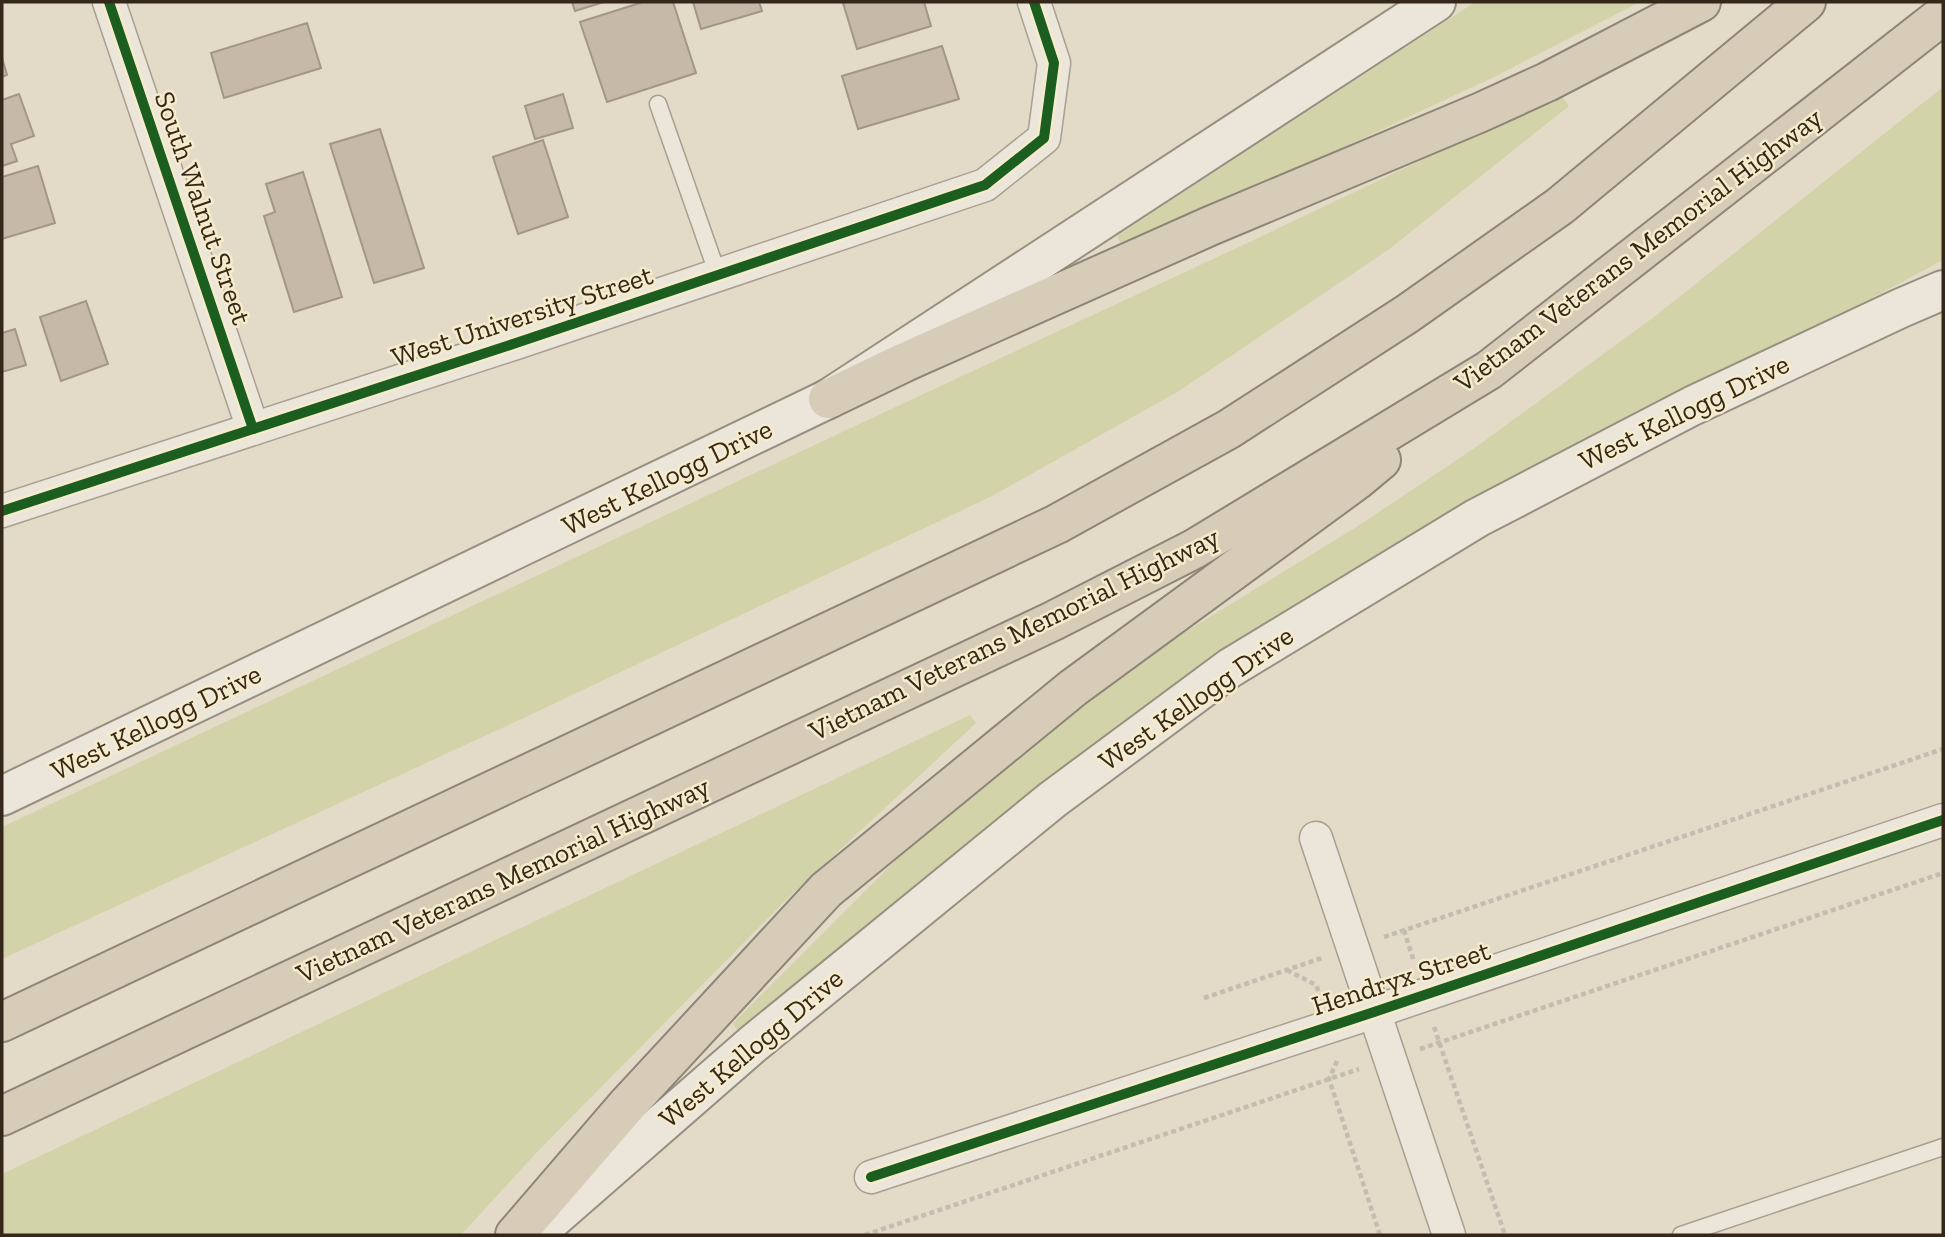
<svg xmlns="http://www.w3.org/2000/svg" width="1945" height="1237" font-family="'Zilla Slab',serif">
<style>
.green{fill:#d2d3a8}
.building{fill:#c7b9a8;stroke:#a39687;stroke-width:2}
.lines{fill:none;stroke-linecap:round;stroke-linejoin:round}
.lane-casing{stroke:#a7a091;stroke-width:19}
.street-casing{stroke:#a7a091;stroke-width:35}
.secondary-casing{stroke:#978f81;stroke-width:42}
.highway-casing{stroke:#8d8578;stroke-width:42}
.path{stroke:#c3bcb0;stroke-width:4.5;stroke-dasharray:5 3.5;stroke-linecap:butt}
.lane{stroke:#ebe6d9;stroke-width:16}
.street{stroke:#ebe6d9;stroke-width:32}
.secondary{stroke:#ebe6d9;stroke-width:38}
.highway{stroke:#d6ccb8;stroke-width:38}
.cycleway-casing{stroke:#f6ebcb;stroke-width:15}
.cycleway{stroke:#1b5e20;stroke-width:10}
.labels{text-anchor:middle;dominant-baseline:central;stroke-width:5;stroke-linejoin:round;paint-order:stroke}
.street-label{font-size:28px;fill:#35281a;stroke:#f6ebcb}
</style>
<rect width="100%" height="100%" fill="#e3dbc7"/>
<!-- green -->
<g class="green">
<polygon points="1475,2 1640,2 1496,76 1124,250 1117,236"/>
<polygon points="1943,87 1943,260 1861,304 1722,370 1549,457 1399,545 1228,649 1102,738 938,868 738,1032 733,1023 908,848 1043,736 1182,634 1358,526 1479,445 1654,317"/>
<polygon points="1560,94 1569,106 1388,250 1179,391 990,497 530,715 2,959 2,827 902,404 1241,246"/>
<polygon points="970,715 976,723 785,901 538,1151 461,1235 2,1235 2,1174"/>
</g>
<!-- building -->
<g class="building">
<polygon points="572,2 604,2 575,11"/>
<polygon points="643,2 673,2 696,73 607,102 580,22"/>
<polygon points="693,2 759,2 762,11 701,29"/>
<polygon points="846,2 924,2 931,26 857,49 843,3"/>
<polygon points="307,23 321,68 224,98 211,53"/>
<polygon points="942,46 959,99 858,129 842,76"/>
<polygon points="2,58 7,75 2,77"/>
<polygon points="19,94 34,136 11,144 17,161 2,166 2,100"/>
<polygon points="563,94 573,128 535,139 525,106"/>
<polygon points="380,129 424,268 374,283 330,144"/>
<polygon points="543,140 568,217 518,234 493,157"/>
<polygon points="38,166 55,223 2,239 2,177"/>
<polygon points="303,172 342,297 294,312 264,216 275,212 266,184"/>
<polygon points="86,301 108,364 61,381 40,317"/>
<polygon points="15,329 26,365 2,372 2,333"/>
</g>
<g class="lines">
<!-- lane casing -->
<g class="lane-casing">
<g id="lane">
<polyline points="658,104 718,275"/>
<polyline points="1681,1235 1943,1147"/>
</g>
</g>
<!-- street casing -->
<g class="street-casing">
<g id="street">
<polyline points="109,2 253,429"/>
<polyline points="2,511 516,343 985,185 1044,138 1054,63 1034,2"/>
<polyline points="1316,838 1449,1235"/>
<polyline points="871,1177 1374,1012 1943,820"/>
</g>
</g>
<!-- secondary casing -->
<g class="secondary-casing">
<g id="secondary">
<polyline points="2,796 828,399 1436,2"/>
<polyline points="534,1235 753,1044 1052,800 1230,668 1477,518 1692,406 1901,308 1943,290"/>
</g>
</g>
<!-- highway casing -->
<g class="highway-casing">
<g id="highway">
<polyline points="828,399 905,362 1210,226 1479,113 1547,82 1701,2"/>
<polyline points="2,1022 1057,524 1229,429 1407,314 1560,206 1806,2"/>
<polyline points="2,1116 1053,621 1194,549 1489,370 1943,15"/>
<polyline points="515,1235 627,1105 826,890 1073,688 1357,480 1381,460"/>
</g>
</g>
<!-- path -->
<g class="path">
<polyline points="1404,930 1414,962"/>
<polyline points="1384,937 1943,749"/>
<polyline points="1287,970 1316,985 1320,995"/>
<polyline points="1204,998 1322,958"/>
<polyline points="1434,1027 1505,1235"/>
<polyline points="1420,1049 1943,873"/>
<polyline points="1337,1061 1329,1079 1380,1235"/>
<polyline points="865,1235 1359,1069"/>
</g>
<!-- lane -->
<use href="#lane" class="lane"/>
<!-- street -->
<use href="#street" class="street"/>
<!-- secondary -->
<use href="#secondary" class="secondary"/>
<!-- highway -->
<use href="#highway" class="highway"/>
<!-- cycleway casing -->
<g class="cycleway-casing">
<g id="cycleway">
<polyline points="109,2 253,429"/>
<polyline points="2,511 516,343 985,185 1044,138 1054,63 1034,2"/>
<polyline points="871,1177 1374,1012 1943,820"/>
</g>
</g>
<!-- cycleway -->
<use href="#cycleway" class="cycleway"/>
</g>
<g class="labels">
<!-- street labels -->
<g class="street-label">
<text transform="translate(203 208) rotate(71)">South Walnut Street</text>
<text transform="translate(1638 250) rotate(-37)">Vietnam Veterans Memorial Highway</text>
<text transform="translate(522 316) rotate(-18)">West University Street</text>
<text transform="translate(1684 412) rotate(-26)">West Kellogg Drive</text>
<text transform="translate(667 477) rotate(-26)">West Kellogg Drive</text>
<text transform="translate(1014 634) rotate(-26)">Vietnam Veterans Memorial Highway</text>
<text transform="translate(1196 698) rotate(-35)">West Kellogg Drive</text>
<text transform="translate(156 722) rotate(-26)">West Kellogg Drive</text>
<text transform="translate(503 880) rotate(-25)">Vietnam Veterans Memorial Highway</text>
<text transform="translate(1401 978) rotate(-18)">Hendryx Street</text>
<text transform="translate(751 1048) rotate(-40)">West Kellogg Drive</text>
</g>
</g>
<!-- border -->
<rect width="1945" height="1237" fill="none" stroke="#35281a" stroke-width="7"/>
</svg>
